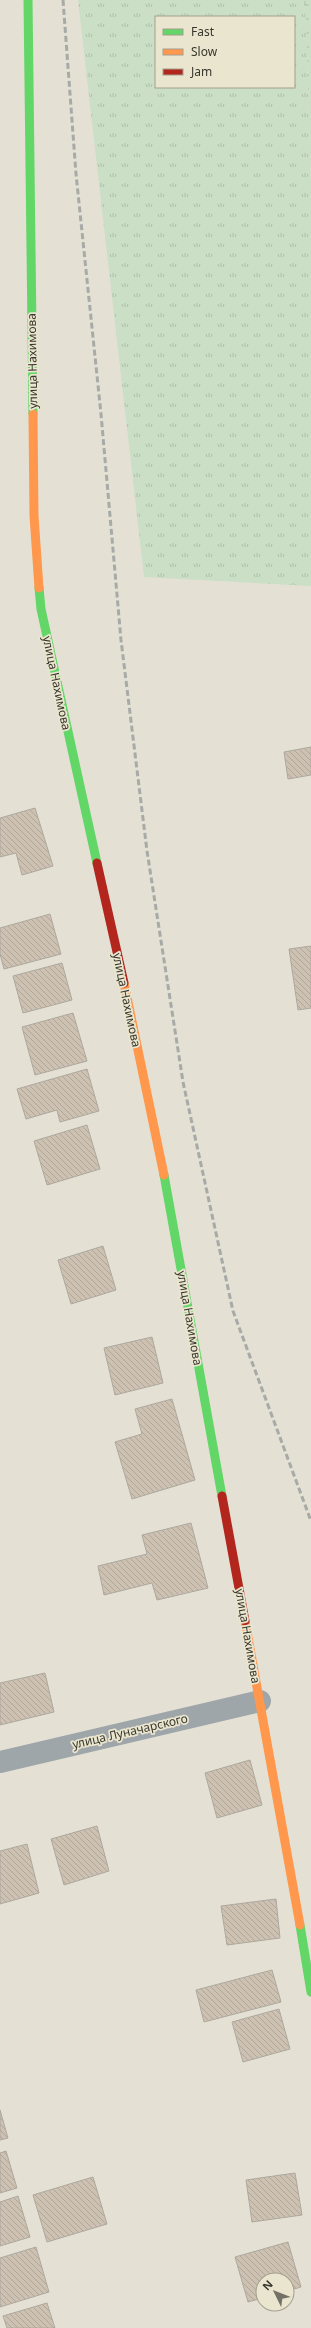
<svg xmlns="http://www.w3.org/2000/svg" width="311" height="2328" font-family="'Noto Sans',sans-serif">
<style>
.grass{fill:url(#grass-tufts);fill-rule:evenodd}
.wetland{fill:url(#wetland-marsh)}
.building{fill:url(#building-back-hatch);stroke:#ada89f}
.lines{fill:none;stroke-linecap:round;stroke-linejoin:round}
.street{stroke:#9ea6aa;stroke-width:22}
.fast{stroke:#63d668;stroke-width:9}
.slow{stroke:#ff974d;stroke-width:9}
.jam{stroke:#b3261e;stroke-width:9}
.rail{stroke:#a7aaa7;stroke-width:3;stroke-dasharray:6 3;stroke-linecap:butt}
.labels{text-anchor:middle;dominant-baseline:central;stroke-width:3.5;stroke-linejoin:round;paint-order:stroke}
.street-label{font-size:12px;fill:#38362d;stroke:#eae5ce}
</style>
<defs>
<pattern id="grass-tufts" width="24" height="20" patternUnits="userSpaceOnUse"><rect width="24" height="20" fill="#cadfc5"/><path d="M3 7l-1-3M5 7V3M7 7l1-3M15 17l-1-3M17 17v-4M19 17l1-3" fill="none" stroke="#aec0aa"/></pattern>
<pattern id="wetland-marsh" width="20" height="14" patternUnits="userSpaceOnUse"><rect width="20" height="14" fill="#cadfc5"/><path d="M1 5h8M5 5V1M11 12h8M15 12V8" fill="none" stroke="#aec0aa"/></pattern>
<pattern id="building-back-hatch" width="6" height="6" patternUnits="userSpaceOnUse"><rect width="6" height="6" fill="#cdc1b2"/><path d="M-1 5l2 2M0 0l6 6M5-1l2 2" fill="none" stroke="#b1a699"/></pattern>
</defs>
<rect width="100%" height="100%" fill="#e4e1d4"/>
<!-- grass -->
<path class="grass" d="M78,0H303L306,18L311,185V586L144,577ZM156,17H294V87H156Z"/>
<!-- wetland -->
<polygon class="wetland" points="303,0 311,0 311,185 306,18"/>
<!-- building -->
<g class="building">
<polygon points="311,747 311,775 288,779 284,752"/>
<polygon points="35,808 53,866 22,875 16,853 0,857 0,818"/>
<polygon points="50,914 61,954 4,969 0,954 0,928"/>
<polygon points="311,946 311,1008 298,1010 289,949"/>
<polygon points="62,963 72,1000 23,1013 13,976"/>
<polygon points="73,1013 87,1061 35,1075 22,1027"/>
<polygon points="87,1069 99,1111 60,1122 57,1110 26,1119 17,1089"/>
<polygon points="87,1125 100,1169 47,1185 34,1141"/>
<polygon points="103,1246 116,1290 71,1304 58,1260"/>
<polygon points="152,1337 163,1383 115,1395 104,1348"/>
<polygon points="172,1399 195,1480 132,1499 115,1442 142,1434 135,1409"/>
<polygon points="191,1523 208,1588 157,1600 152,1583 104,1595 98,1566 147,1554 142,1535"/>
<polygon points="45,1673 54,1712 0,1725 0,1683"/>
<polygon points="250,1760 262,1805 217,1818 205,1773"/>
<polygon points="97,1826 109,1871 64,1885 51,1839"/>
<polygon points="27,1844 39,1893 0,1904 0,1851"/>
<polygon points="276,1899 280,1938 227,1945 221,1906"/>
<polygon points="272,1970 281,2002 204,2022 196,1990"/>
<polygon points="279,2009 290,2049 243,2062 232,2022"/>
<polygon points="0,2110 8,2138 0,2140"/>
<polygon points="6,2151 17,2188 0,2193 0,2153"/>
<polygon points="295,2173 302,2215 252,2222 246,2180"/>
<polygon points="93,2177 107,2224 47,2242 33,2195"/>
<polygon points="18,2196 30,2237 0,2246 0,2202"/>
<polygon points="288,2242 301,2287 287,2291 287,2280 263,2280 263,2298 248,2302 235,2257"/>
<polygon points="36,2247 49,2292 0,2307 0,2258"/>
<polygon points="47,2303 55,2328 7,2328 3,2316"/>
</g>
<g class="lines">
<!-- street -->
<polyline class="street" points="0,1762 260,1701"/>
<!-- fast -->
<g class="fast">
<polyline points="28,0 33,414"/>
<polyline points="39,588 41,609 97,863"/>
<polyline points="164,1175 222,1496"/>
<polyline points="300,1925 311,1992"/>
</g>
<!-- slow -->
<g class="slow">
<polyline points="33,414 34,516 39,588"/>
<polyline points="124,983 164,1175"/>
<polyline points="245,1621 300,1925"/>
</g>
<!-- jam -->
<g class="jam">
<polyline points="97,863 124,983"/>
<polyline points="222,1496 245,1621"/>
</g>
<!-- rail -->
<polyline class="rail" points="63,0 76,174 101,414 121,640 147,851 183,1082 233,1311 311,1521"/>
</g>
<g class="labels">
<!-- street labels -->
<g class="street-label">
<text transform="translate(32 361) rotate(-91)">улица Нахимова</text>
<text transform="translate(57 683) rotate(78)">улица Нахимова</text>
<text transform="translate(127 1000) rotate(78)">улица Нахимова</text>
<text transform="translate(190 1318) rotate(80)">улица Нахимова</text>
<text transform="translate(248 1636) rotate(80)">улица Нахимова</text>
<text transform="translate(130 1731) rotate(-13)">улица Луначарского</text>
</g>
</g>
<!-- legend -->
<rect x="155" y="16" width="140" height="72" fill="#eae5ce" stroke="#a39f8e"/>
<rect x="163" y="29" width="20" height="6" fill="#63d668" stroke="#a39f8e"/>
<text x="191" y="36" font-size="12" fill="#38362d">Fast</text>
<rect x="163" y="49" width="20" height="6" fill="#ff974d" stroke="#a39f8e"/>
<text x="191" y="56" font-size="12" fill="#38362d">Slow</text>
<rect x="163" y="69" width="20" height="6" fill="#b3261e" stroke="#a39f8e"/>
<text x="191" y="76" font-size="12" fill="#38362d">Jam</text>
<!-- north arrow -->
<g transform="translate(275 2292) rotate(313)"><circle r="19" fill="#eae5ce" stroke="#a39f8e"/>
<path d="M0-3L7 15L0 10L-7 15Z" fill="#747267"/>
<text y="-6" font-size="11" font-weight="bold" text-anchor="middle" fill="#38362d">N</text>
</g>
</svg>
